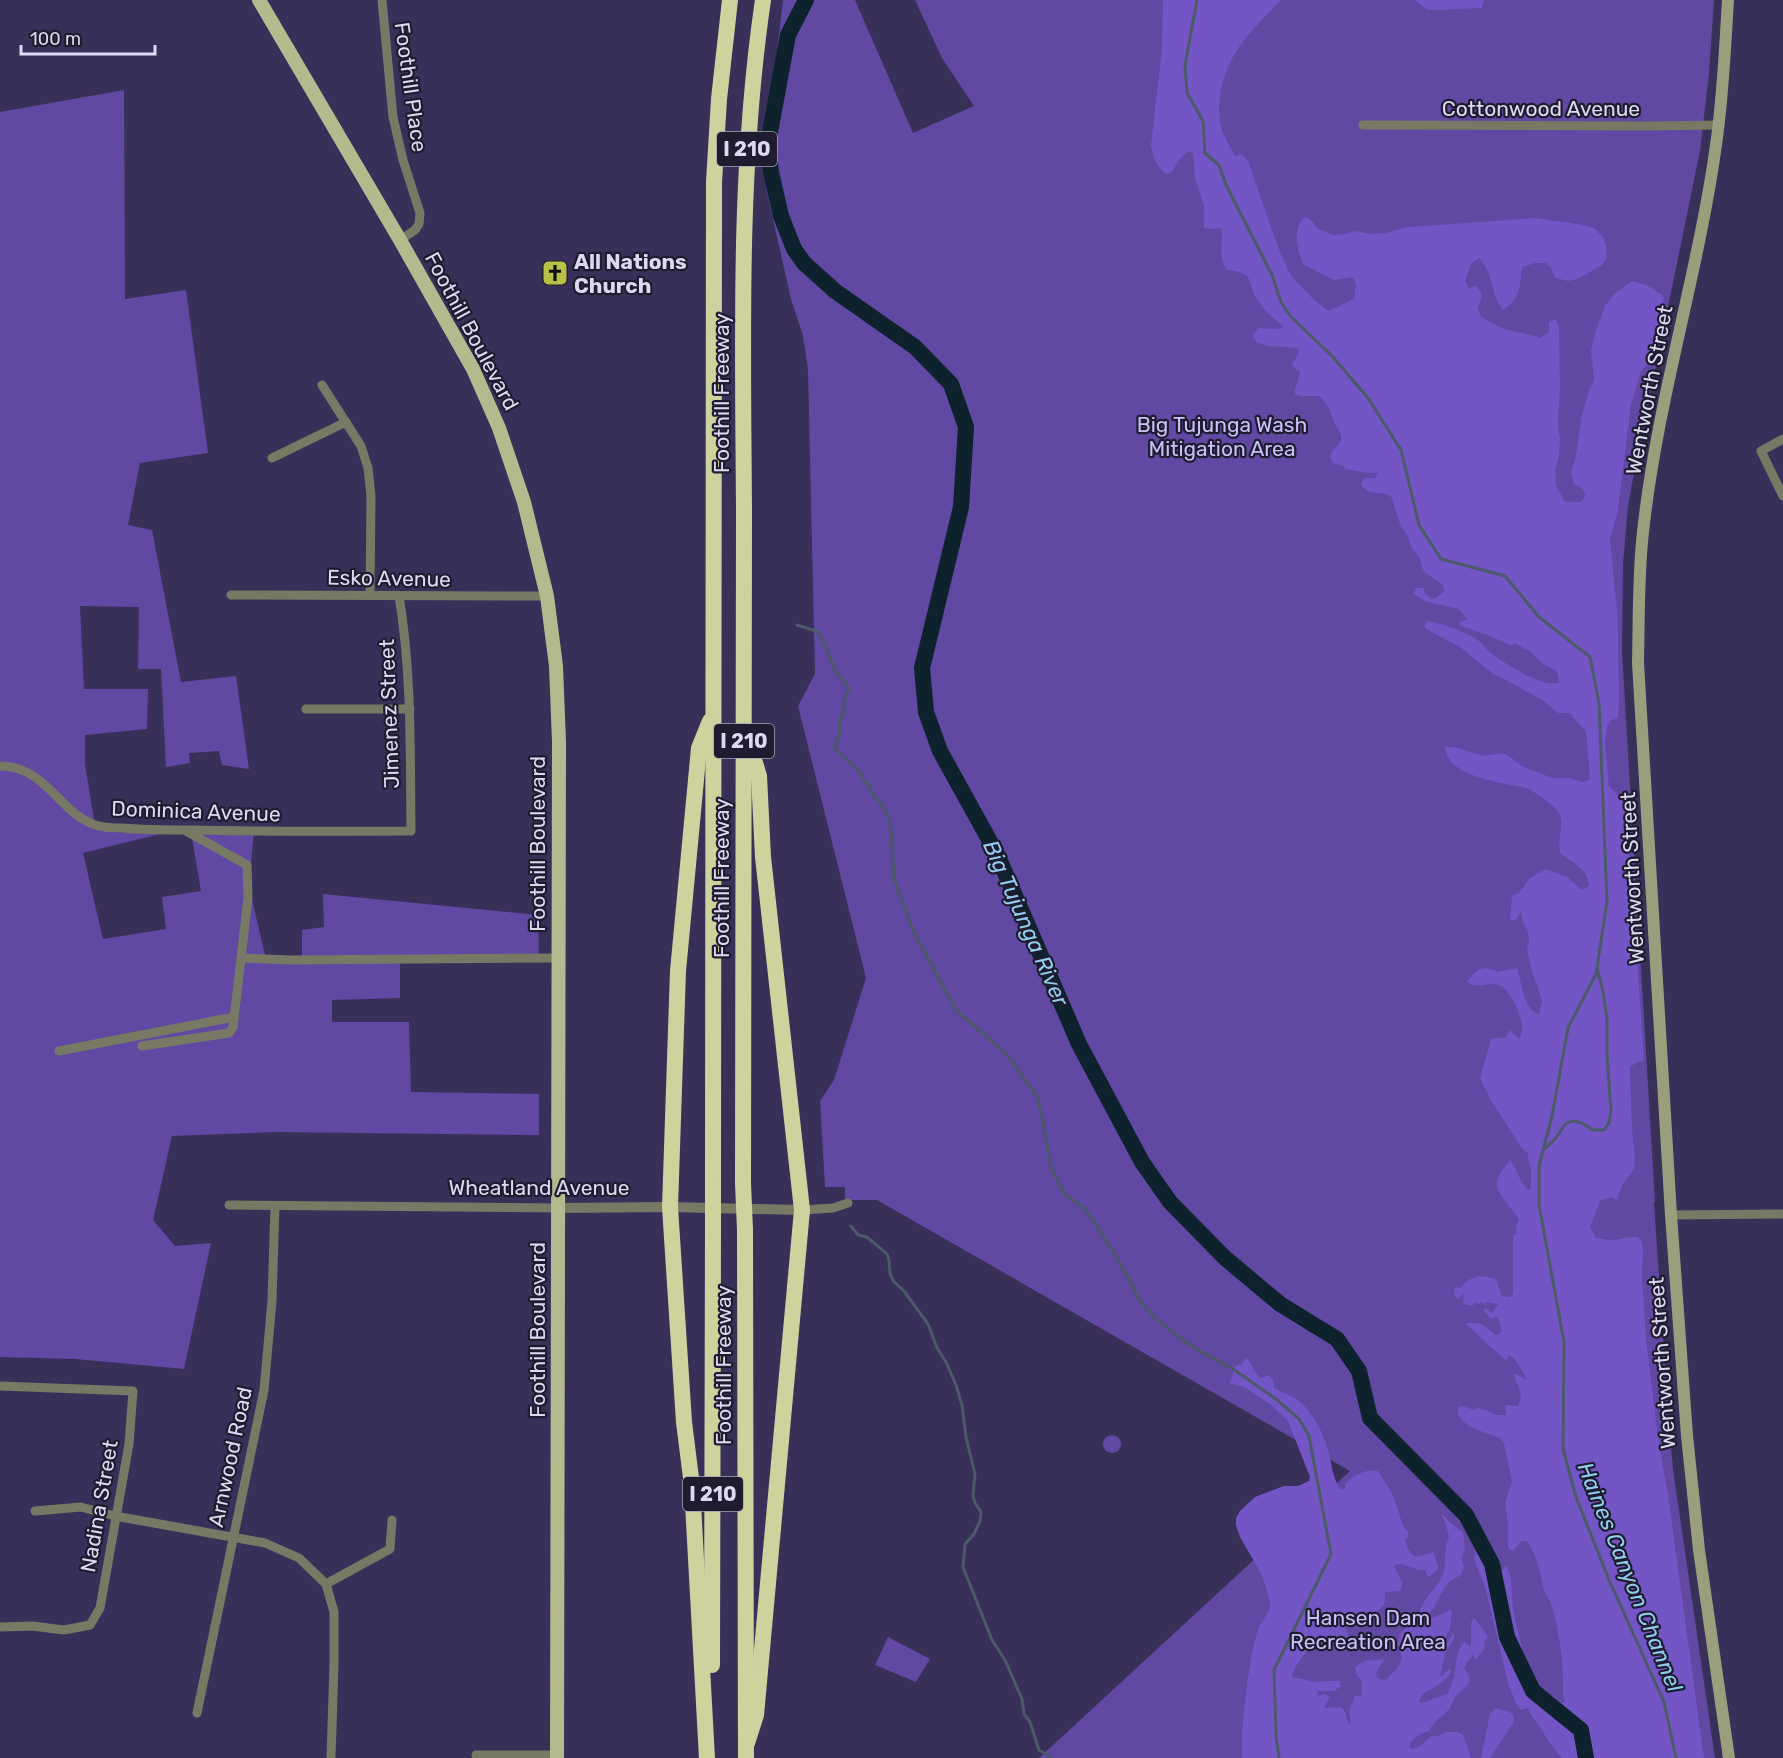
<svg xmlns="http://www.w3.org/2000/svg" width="1783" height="1758" font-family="Rubik,sans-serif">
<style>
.green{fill:#6048a3}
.forest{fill:#7355c5}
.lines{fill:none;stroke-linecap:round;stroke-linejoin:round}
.stream{stroke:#4b5968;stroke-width:3}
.river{stroke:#0d222c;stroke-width:16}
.minor{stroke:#777964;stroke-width:9}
.tertiary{stroke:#777964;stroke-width:10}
.secondary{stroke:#9a9e7c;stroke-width:12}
.primary{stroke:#b5ba8e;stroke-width:14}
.motorway{stroke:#ced39e;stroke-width:16}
.motorway-bridge{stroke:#ced39e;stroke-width:16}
.labels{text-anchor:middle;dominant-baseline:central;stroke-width:4.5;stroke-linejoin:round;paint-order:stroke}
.shield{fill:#201c2f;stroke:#a4a0b8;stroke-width:1.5}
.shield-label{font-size:20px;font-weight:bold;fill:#ddd9f3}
.street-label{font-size:21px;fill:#ddd9f3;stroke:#201c2f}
.poi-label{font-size:21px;font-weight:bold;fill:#ddd9f3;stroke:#201c2f;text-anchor:start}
.park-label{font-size:21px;fill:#cac0f9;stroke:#201c2f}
.water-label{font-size:22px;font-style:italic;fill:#91cff0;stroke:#201c2f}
</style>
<rect width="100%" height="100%" fill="#393059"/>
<!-- green -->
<g class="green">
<polygon points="783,0 855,0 913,133 974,106 942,58 915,0 1714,0 1709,73 1700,151 1633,478 1628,506 1623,564 1622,652 1655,1202 1654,1203 1669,1424 1673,1469 1715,1758 1039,1758 1350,1471 877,1200 845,1200 845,1187 825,1187 820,1101 834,1080 866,978 798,706 815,674 808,369 803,336 791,299 766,188 770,112"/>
<polygon points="124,90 125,299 186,290 208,453 140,463 128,525 152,530 181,682 236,676 249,769 222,765 219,751 189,753 190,763 166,767 161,669 138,669 139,607 80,606 84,689 148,689 147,729 85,735 85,764 95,826 114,832 160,834 83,853 103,939 166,929 162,897 201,891 191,832 254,830 249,887 267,963 302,957 302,930 324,927 323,894 538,915 539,959 400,959 400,998 332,1000 332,1022 409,1022 411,1092 539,1094 539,1135 275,1132 172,1136 153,1220 175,1246 211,1243 184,1369 75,1359 0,1357 0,112"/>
<circle cx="1112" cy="1444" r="9"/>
<polygon points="888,1637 930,1659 916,1682 875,1665"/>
</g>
<!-- forest -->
<g class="forest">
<path d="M1163,0H1281C1253,30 1230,48 1221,90C1219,104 1218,118 1222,131C1226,140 1231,148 1235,156L1242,154L1248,161L1279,250L1291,276L1315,301L1329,311L1354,299L1356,285L1353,277L1334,280L1303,264C1297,246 1293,238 1301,220L1307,217L1313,222L1317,228L1333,235L1346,234L1354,231L1372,234L1385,233L1409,227L1535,218L1577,224L1594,228L1603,237L1606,246L1607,257L1602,265L1578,279L1568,281L1555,278L1552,269L1546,263H1535L1522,267C1520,286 1521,298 1503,310C1490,295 1494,273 1479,258L1471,264L1465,281L1469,288L1477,286L1482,295L1478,308L1481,317C1492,323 1504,330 1517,332C1525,334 1532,335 1540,338L1549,332V322L1555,319L1559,325L1560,387L1558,426L1560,440L1559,457L1555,470L1556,486L1565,502H1581L1586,495L1581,488L1574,484L1571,472L1575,461L1582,415L1588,393L1594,380L1591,351L1594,336L1605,306L1615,293L1632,281C1645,284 1654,288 1664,297L1660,322L1656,330L1653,351L1646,365L1641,372L1631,404L1618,510L1610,540L1618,622L1619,703L1618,718L1610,721L1607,727L1605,743L1609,786L1623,800L1629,845L1644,1061L1636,1062L1630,1068L1632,1129L1635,1158L1634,1169L1623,1184L1616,1200L1611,1197L1600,1201L1590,1227L1596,1238C1601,1238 1605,1240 1611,1240C1620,1240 1629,1236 1638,1237L1642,1242L1643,1251L1642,1277L1646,1338L1658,1438L1668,1495L1704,1758H1562L1552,1746L1527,1708L1521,1710L1517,1706L1508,1683L1486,1590L1474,1559L1477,1540L1483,1539L1493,1549L1497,1570L1501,1572L1506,1565L1511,1578L1513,1610L1528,1673L1537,1688L1553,1696L1559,1702L1563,1703L1565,1700L1563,1695C1564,1664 1560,1636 1552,1607C1551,1600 1546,1596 1544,1590C1540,1573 1537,1556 1527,1541C1520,1540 1519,1545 1514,1550H1510L1508,1546V1525L1505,1503L1512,1482L1504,1444L1500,1438C1487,1433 1453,1425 1458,1407L1462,1406L1475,1410L1478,1407C1484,1411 1490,1410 1495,1415H1506L1505,1405L1518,1406C1525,1391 1517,1388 1514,1375L1517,1374L1526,1380V1377L1514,1358L1508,1355L1507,1360L1504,1359L1467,1325V1323C1472,1323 1478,1323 1483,1325L1495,1335H1498L1502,1330L1498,1318L1496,1316L1494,1319H1491L1483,1310L1486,1308L1492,1313L1498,1304L1486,1302L1484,1304L1481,1302L1480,1304L1475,1303L1472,1306L1463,1304L1464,1294L1458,1299L1456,1298L1454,1293L1455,1287L1460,1288C1471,1276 1480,1273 1496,1280L1502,1296L1509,1297L1513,1294V1236L1517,1232L1516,1227L1519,1219C1513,1210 1494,1191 1497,1181C1499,1173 1505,1167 1510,1160C1518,1169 1519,1183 1529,1190L1531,1188V1169L1528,1159V1153L1523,1150L1490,1099L1480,1078L1491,1039L1506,1037L1510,1030L1519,1039C1520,1036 1522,1033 1522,1030C1523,1018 1511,989 1499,985C1486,981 1480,990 1467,982C1476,970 1483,963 1497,972L1517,968C1522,982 1523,1010 1539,1014L1542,1000L1531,968L1527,948L1529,941L1528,931L1523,922L1521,912L1516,920H1510L1512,896L1519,893L1530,878L1546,869L1567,877L1582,890L1589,886C1589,870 1573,863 1560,853C1557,838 1565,824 1559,813C1555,806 1534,791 1526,788C1522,786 1517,786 1512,785C1491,781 1447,774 1445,747H1454L1484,756L1502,753L1509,756L1522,766L1552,778H1569L1582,782L1590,780L1586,732L1570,713H1558L1541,699L1492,673L1460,647L1426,629L1424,626L1427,621C1435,621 1468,633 1475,638C1482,642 1486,649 1492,654C1505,663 1545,690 1559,682L1558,675L1556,671L1542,663L1531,652L1514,643L1512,646L1490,636L1461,626L1459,624L1461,621L1466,620L1467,619L1459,609L1427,602L1413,594L1416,588H1423L1425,594L1431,599L1436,598L1444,591L1443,585L1424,572L1422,568L1420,559L1411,546L1407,535L1401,527L1392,498L1388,494L1369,492L1361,486L1362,481L1365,478H1375L1378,472C1368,475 1356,470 1345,469L1344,466L1333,463L1330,457L1332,452L1341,441V435L1333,420L1329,408L1320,396H1301L1295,394C1294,385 1299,381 1300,372L1296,370L1292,365L1299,352L1298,348L1270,346L1257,343L1252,336L1258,328L1277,329L1284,327C1274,319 1263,310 1256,298C1246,280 1256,273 1227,270C1217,254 1224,245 1221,228L1209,229L1204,228V206L1195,178L1193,153L1188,151L1179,160L1172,172L1166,174C1156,165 1153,158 1151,145L1162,48Z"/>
<polygon points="1414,0 1484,0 1482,8 1433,10 1428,10"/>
<path d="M1246,1358C1253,1364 1252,1371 1261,1378L1269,1375L1274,1382V1388C1280,1392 1286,1393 1291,1396C1308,1403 1324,1433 1328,1450C1332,1464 1332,1478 1341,1490L1345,1488V1484C1354,1475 1365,1469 1378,1471C1384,1481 1391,1490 1395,1501C1400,1513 1400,1523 1408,1532V1537L1405,1539L1408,1549L1414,1556H1420L1433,1552C1437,1556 1434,1562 1439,1567L1435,1572L1428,1577L1425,1570C1416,1571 1407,1564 1397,1564L1394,1567L1403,1583L1400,1591L1385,1592C1385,1595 1386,1599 1385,1602C1380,1615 1355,1620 1344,1624L1349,1637L1346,1643L1337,1636L1331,1642L1310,1645C1305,1656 1294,1665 1292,1677L1317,1682L1327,1681H1339L1341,1686L1334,1691H1318L1317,1696L1324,1694L1330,1697L1326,1703L1324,1708L1341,1707L1345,1712L1348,1723L1351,1724L1349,1711L1355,1696L1362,1695L1361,1679L1357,1676L1355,1667L1365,1661L1384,1659L1375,1674L1379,1679L1386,1680L1398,1667L1402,1658L1398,1643L1400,1634L1417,1617L1423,1603L1439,1582L1444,1572L1446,1546L1449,1536L1444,1519L1441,1515L1444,1516L1453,1525L1463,1532L1465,1548L1462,1558L1464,1568L1461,1575L1450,1581L1443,1590L1434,1607L1422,1623L1424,1625L1432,1618L1450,1610L1452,1612L1450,1629L1446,1636L1444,1647L1454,1632V1639L1445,1654L1440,1676H1442L1450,1668L1451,1672C1442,1689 1420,1689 1419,1703L1425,1702L1448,1693L1454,1677L1458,1651L1464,1642L1471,1647V1623L1474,1618L1487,1635V1638L1484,1644L1485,1647L1476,1660L1473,1655L1466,1663L1464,1669C1478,1684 1463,1686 1456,1696C1453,1699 1452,1705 1449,1709C1443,1717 1433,1721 1429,1731C1419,1734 1413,1737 1409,1747L1412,1749L1420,1746L1432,1736H1438L1447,1732H1458L1463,1735L1471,1758H1242V1731L1248,1677L1254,1643L1259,1627L1270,1609V1601L1262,1575L1240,1537L1236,1525V1518L1240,1511L1255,1497L1284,1486H1298L1309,1481L1310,1477L1288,1421L1271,1405L1244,1387L1229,1383L1232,1378L1234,1367L1242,1364Z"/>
<polygon points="1495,1708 1510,1712 1514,1716 1514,1722 1490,1758 1481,1758 1490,1714"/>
</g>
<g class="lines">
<!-- stream -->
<g class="stream">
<polyline points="1197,0 1185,65 1187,93 1203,121 1205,153 1219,165 1226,185 1272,275 1281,302 1291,317 1332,356 1368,398 1401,450 1419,525 1441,559 1505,576 1539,617 1590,657 1599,703 1607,901 1596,974 1568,1028 1552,1116 1539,1166 1539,1205 1564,1342 1563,1449 1576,1497 1609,1580 1664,1702 1676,1758"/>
<path d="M797,625L819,632L836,672L849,688L844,700V713L839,720C842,729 838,740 834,748L860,772L864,781L869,785L871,792L887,812L891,829L894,878L901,899L913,930L955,1009L1008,1056L1037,1097L1043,1121L1051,1168L1065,1195L1083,1207L1094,1221L1128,1277L1140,1302L1157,1320L1191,1346L1233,1369L1276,1399L1299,1419L1309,1436L1331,1554L1274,1670L1276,1736L1279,1758"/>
<path d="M1544,1149C1549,1145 1554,1141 1558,1135C1560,1133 1561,1130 1563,1127C1571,1116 1584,1123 1592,1130H1604L1609,1123L1611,1111L1607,1054V1019L1603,991L1597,969"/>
<polyline points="851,1226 858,1235 867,1237 887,1254 889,1260 890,1274 894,1282 904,1291 928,1324 937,1348 946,1362 956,1385 962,1405 966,1437 975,1474 973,1495 975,1503 981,1512 980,1521 974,1534 965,1544 963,1567 992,1640 1005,1660 1022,1699 1024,1714 1030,1722 1039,1750 1048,1755 1051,1758"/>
</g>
<!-- river -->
<polyline class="river" points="806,0 788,35 768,143 771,172 781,216 794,249 804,263 835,291 915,347 951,384 966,427 961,507 922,668 926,712 940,751 997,854 1079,1044 1142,1162 1170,1202 1225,1258 1280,1304 1337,1339 1359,1371 1370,1418 1466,1515 1492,1564 1507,1637 1533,1691 1581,1730 1586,1758"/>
<!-- minor -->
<g class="minor">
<polyline points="382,0 393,117 403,160 420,213 419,224 415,230 400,240"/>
<polyline points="1363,125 1647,126 1718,125"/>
<polyline points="322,385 361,446 368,468 371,496 370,594"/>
<polyline points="1783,439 1761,451 1783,496"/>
<polyline points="272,458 346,422"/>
<polyline points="231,595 547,596"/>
<polyline points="306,709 410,709"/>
<path d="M0,766C47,766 60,816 99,826C106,828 115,828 122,828C145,830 168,830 191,830C264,832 337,831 411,831C410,752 412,674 399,596"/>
<polyline points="242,958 289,960 558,958"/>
<polyline points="142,1046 229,1033 233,1027 248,898 247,865 186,831"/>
<polyline points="59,1051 234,1017"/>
<polyline points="229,1205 558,1208"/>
<polyline points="802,1210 833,1208 848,1203"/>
<polyline points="1671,1215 1783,1214"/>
<polyline points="0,1386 133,1391 129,1444 100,1608 90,1625 64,1630 32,1626 0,1627"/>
<polyline points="35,1511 81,1507 115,1516 265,1543 299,1558 326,1584 334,1612 334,1664 331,1758"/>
<polyline points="326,1584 390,1549 392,1520"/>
<polyline points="197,1713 264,1390 272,1301 275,1206"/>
<polyline points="476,1755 557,1755"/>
</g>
<!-- tertiary -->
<polyline class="tertiary" points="558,1208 670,1207 802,1210"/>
<!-- secondary -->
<path class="secondary" d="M1728,0C1725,48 1723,97 1716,145C1698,275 1657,401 1643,532C1638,575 1639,620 1638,663L1671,1215L1687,1436L1699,1550L1729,1758"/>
<!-- primary -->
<polyline class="primary" points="259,0 400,240 473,369 499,428 524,502 547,596 556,666 559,742 557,1758"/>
<!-- motorway -->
<g class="motorway">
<path d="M743,1183C744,959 744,735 744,511C743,341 738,169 763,0"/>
<polyline points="713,1184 714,182 719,99 730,0"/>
<polyline points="745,1230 746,1758"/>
<polyline points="712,1665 713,1230"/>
<polyline points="747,1743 756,1715 802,1210 763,857 759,776 749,743"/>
<polyline points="707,1758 692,1486 684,1422 670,1207 678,971 699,748 710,721"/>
</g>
<!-- motorway-bridge -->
<g class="motorway-bridge">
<polyline points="743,1183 745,1230"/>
<polyline points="713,1230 713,1184"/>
</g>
</g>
<!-- icons -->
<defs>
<g id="church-square" transform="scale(1.35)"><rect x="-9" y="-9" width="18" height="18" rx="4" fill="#b9c046" stroke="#201c2f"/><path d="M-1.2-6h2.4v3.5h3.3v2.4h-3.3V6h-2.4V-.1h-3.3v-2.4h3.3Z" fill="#111"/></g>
</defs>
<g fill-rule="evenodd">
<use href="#church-square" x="555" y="273"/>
</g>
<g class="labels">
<!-- shield labels -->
<g class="shield">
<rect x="717" y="132" width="60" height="34" rx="4.5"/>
<rect x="714" y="724" width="60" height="34" rx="4.5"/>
<rect x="683" y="1477" width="60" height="34" rx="4.5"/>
</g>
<g class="shield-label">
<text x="747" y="149">I 210</text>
<text x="744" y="741">I 210</text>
<text x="713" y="1494">I 210</text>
</g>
<!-- street labels -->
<g class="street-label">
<text transform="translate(411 87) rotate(82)">Foothill Place</text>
<text x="1541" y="108">Cottonwood Avenue</text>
<text transform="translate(472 331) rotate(62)">Foothill Boulevard</text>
<text transform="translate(1649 390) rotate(-79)">Wentworth Street</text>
<text transform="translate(721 393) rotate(-90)">Foothill Freeway</text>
<text transform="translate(389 578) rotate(1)">Esko Avenue</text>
<text transform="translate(389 714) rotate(-92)">Jimenez Street</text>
<text transform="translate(196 811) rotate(2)">Dominica Avenue</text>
<text transform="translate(537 844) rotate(-90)">Foothill Boulevard</text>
<text transform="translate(721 878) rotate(-90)">Foothill Freeway</text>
<text transform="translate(1632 878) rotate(-93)">Wentworth Street</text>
<text x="539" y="1187">Wheatland Avenue</text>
<text transform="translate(537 1330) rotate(-90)">Foothill Boulevard</text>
<text transform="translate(1662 1363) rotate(-94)">Wentworth Street</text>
<text transform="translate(723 1365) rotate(-90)">Foothill Freeway</text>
<text transform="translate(230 1457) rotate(-78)">Arnwood Road</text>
<text transform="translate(99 1506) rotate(-80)">Nadina Street</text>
</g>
<!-- poi labels -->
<g class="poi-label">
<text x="574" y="261">All Nations<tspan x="574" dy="24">Church</tspan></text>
</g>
<!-- park labels -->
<g class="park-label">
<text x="1222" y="424">Big Tujunga Wash<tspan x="1222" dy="24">Mitigation Area</tspan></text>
<text x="1368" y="1617">Hansen Dam<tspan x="1368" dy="24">Recreation Area</tspan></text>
</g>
<!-- water labels -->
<g class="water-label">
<text transform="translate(1026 923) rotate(66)">Big Tujunga River</text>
<text transform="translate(1630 1577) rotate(68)">Haines Canyon Channel</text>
</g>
</g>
<!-- scale -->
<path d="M21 45v9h134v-9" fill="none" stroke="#ddd9f3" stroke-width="3"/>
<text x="30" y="45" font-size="18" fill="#ddd9f3" stroke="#201c2f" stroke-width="4.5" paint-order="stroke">100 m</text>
</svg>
